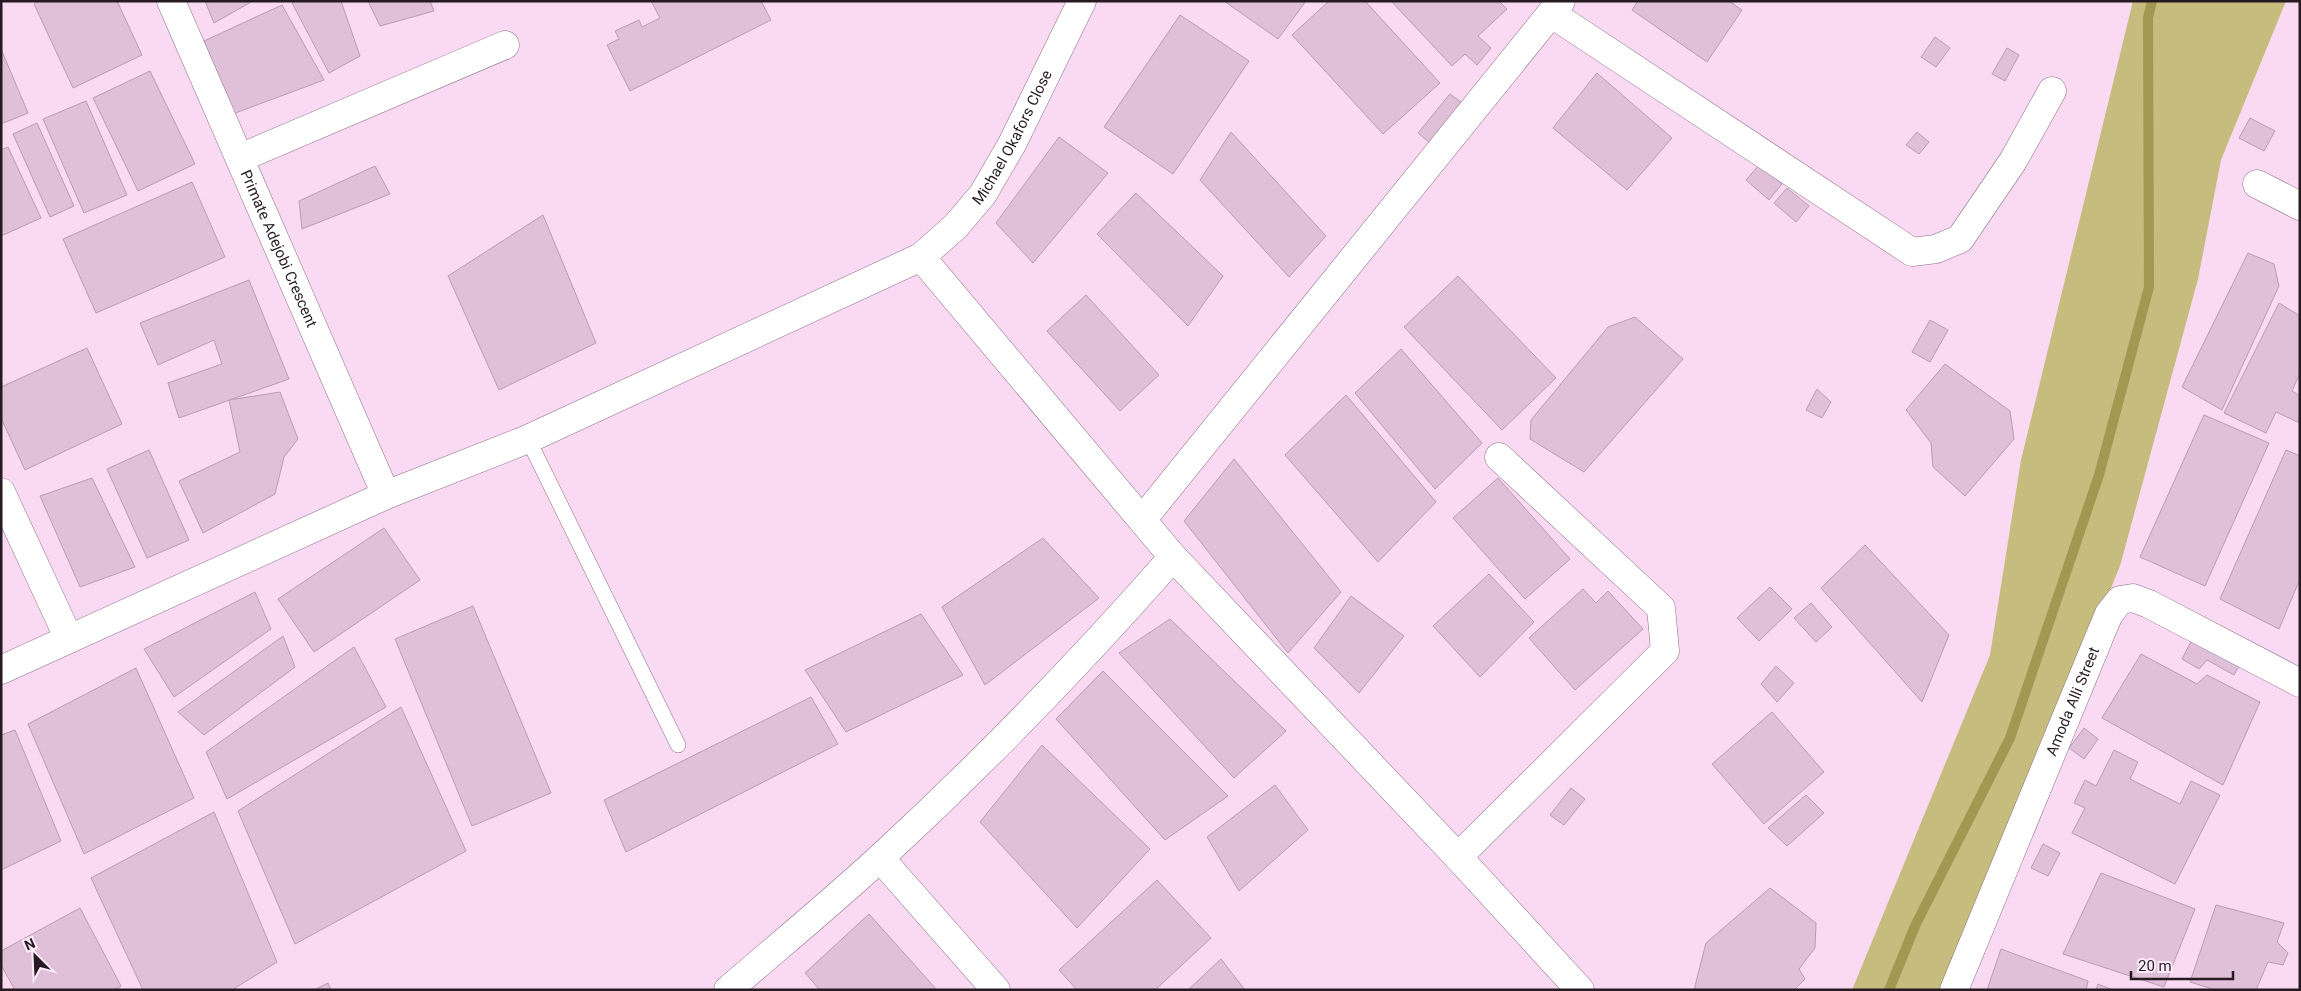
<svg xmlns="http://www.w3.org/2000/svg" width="2301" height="991" font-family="Roboto,sans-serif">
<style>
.green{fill:#c5bc7d}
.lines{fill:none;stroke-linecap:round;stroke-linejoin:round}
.stream{stroke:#a29852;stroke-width:10}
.building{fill:#dfc0d8;stroke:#b99bb2}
.lane-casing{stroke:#8b6f85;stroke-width:16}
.street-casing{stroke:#8b6f85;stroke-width:29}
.lane{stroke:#fff;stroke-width:15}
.street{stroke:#fff;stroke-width:28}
.labels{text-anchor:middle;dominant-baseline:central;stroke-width:4;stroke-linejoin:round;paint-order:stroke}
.street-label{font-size:15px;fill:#261b23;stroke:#ffecfa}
</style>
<rect width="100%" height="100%" fill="#fadaf2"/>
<!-- green -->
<polygon class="green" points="2133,1 2286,1 2221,160 2198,279 2120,566 2021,807 1943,990 1852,990 1990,655 2021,460"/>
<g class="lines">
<!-- stream -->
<polyline class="stream" points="1889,990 1915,926 2010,738 2099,475 2149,287 2148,18 2152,1"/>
</g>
<!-- building -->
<g class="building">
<polygon points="39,1 117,1 142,55 73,88 34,4"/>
<polygon points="205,1 253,1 214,23"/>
<polygon points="296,1 341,1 360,56 329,73 292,3"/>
<polygon points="368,1 430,1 434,11 380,26"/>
<polygon points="651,1 761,1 771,20 630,91 607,45 619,39 615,31 639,20 642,27 660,18"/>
<polygon points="1224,1 1306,1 1278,39"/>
<polygon points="1329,1 1365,1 1440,83 1383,134 1292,35"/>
<polygon points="1391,1 1499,1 1507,9 1478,36 1491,48 1477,65 1465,54 1452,66"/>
<polygon points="1638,1 1729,1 1742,10 1707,62 1632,10"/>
<polygon points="282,5 324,80 230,115 204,41"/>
<polygon points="1180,15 1249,61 1173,174 1104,127"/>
<polygon points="1935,37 1950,48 1936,67 1921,57"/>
<polygon points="2007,48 2019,55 2005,81 1992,74"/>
<polygon points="1,49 28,113 1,124"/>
<polygon points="150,71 195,164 138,191 93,98"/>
<polygon points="1597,73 1672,138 1627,190 1553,128"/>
<polygon points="1450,94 1462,103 1430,143 1418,133"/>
<polygon points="86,101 127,195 84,213 43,119"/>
<polygon points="2250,118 2275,131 2264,151 2239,138"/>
<polygon points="37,123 74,206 50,217 13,134"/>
<polygon points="1231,132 1326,236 1289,277 1200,180"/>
<polygon points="1917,132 1929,142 1919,154 1906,145"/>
<polygon points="1059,137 1108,173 1033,263 996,223"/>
<polygon points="8,147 41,218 1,236 1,150"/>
<polygon points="1759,165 1782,184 1769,200 1746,180"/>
<polygon points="375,166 390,194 302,229 299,201"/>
<polygon points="192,182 225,257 96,313 63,239"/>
<polygon points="1787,188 1809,206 1796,222 1774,203"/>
<polygon points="1136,193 1223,276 1188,326 1097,234"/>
<polygon points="543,215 596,343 499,390 448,276"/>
<polygon points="2248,253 2274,264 2279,286 2222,410 2182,387"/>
<polygon points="1458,276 1556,378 1502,430 1404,327"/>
<polygon points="249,280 289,379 179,418 168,383 222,364 214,340 158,365 140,323"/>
<polygon points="1086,295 1159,375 1120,411 1047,331"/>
<polygon points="2279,303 2300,316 2300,373 2292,391 2300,396 2300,423 2276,412 2266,433 2224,413"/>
<polygon points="1635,317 1683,359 1584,472 1530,439 1531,420 1608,327"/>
<polygon points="1930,320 1948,330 1930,362 1912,352"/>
<polygon points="87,348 122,424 25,470 1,418 1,387"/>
<polygon points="1401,349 1482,443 1435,489 1355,393"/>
<polygon points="1945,364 2010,411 2014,439 1965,496 1933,467 1931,443 1906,410"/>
<polygon points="1817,389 1831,402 1822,418 1806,410"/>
<polygon points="280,392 298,439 284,457 275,494 203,533 179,481 240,452 229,400"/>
<polygon points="1346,395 1436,502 1378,562 1285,455"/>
<polygon points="2204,415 2269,443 2205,586 2140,557"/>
<polygon points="149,450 189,540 147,558 107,469"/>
<polygon points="2286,450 2300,456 2300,579 2279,629 2220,599"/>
<polygon points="1234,459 1341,592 1288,653 1184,521"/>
<polygon points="92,478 135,567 80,587 40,496"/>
<polygon points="1498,478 1570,559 1525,599 1453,518"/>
<polygon points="384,528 420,580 314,652 278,599"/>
<polygon points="1043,538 1099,598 985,685 942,607"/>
<polygon points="1865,545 1949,635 1922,702 1821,588"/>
<polygon points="1489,574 1534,622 1480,677 1433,626"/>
<polygon points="1770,587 1792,609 1759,641 1737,618"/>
<polygon points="1583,589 1596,603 1608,591 1643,629 1575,690 1529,638"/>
<polygon points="255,592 271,629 174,697 144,649"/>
<polygon points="1351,596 1404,636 1359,693 1314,648"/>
<polygon points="1811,603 1832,627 1816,642 1794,618"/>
<polygon points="473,606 551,793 472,826 395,639"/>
<polygon points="921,614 963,675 846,732 805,670"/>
<polygon points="1170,619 1286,731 1234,778 1119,653"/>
<polygon points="2196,632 2244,657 2234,675 2207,660 2199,669 2182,659"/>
<polygon points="283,636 295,667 204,735 178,712"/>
<polygon points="354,647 386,707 227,799 206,752"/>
<polygon points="2141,654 2197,684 2207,675 2260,702 2223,785 2102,718"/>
<polygon points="1776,666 1794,683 1777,702 1761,684"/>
<polygon points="136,668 194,798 84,854 28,724"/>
<polygon points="1103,671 1228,796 1165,840 1056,719"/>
<polygon points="811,697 838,744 626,852 604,800"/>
<polygon points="401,707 466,851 295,944 238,811"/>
<polygon points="1772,712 1824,772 1764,824 1712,764"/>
<polygon points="2084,728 2098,739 2084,759 2069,748"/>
<polygon points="15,730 61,841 1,870 1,735"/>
<polygon points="1042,745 1150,849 1077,928 980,822"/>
<polygon points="2114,750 2138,762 2130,779 2180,804 2191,781 2220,795 2175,884 2072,833 2085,808 2074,803 2085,780 2096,786"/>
<polygon points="1275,785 1308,830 1239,891 1207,837"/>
<polygon points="1571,788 1585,799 1564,825 1550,815"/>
<polygon points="1806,795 1824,813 1787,846 1768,828"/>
<polygon points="214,812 277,962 232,990 143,990 91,878"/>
<polygon points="2043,844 2060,853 2048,876 2031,868"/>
<polygon points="2101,873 2195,909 2164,987 2063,954"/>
<polygon points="1157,880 1211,938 1155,990 1077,990 1059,970"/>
<polygon points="1770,888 1816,923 1815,948 1799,969 1805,979 1794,990 1694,990 1706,943"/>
<polygon points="2216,905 2284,923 2277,942 2288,953 2283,965 2268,962 2256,990 2216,990 2190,982"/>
<polygon points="80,908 121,986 113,990 15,990 1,965 1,951"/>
<polygon points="869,914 937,990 820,990 805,973"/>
<polygon points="2001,949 2088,981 2086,990 1987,990"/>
<polygon points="1221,959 1245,990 1188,990"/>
<polygon points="328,983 331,990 314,990"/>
<polygon points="2098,984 2113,990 2096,990"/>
</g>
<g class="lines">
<!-- lane casing -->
<g class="lane-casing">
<polyline id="lane" points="528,439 678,745"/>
</g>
<!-- street casing -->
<g class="street-casing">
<g id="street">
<path id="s1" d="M171,1L386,495"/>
<polyline points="1552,14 1912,252 1936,249 1960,239 2013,161 2052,91"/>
<polyline points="240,158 505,45"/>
<polyline points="2257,184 2300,206"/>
<polyline points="921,257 1173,557 1458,857 1580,990"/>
<polyline points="1,492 69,639"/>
<polyline points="1142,520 1561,1"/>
<path id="s2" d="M1,670L386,495L528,439L921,257L956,226L983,194L1012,144L1082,1"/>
<polyline points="1458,857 1665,651 1661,608 1499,457"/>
<polyline points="880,858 996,990"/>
<path d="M728,990C779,946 831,903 880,858C983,763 1081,662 1173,557"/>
<path id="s3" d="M1954,990L2101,633L2109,614L2120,600L2133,598L2149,604L2300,683"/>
</g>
</g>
<!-- lane -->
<use href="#lane" class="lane"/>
<!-- street -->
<use href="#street" class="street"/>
</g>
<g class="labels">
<!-- street labels -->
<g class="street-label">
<text stroke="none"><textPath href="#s2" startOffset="1161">Michael Okafors Close</textPath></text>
<text stroke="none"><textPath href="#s1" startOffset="270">Primate Adejobi Crescent</textPath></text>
<text stroke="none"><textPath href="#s3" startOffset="312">Amoda Alli Street</textPath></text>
</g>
</g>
<!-- border -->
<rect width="2301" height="991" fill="none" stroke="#261b23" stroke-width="5"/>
<!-- north arrow -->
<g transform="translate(35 956) rotate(336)" stroke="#ffecfa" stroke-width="4" paint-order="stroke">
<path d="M0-4L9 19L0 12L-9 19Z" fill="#261b23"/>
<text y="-8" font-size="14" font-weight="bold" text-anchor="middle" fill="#261b23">N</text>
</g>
<!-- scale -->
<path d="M2131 971v8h102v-8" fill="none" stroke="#261b23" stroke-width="2.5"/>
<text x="2138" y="971" font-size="15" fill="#261b23" stroke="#ffecfa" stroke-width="4" paint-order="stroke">20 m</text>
</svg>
